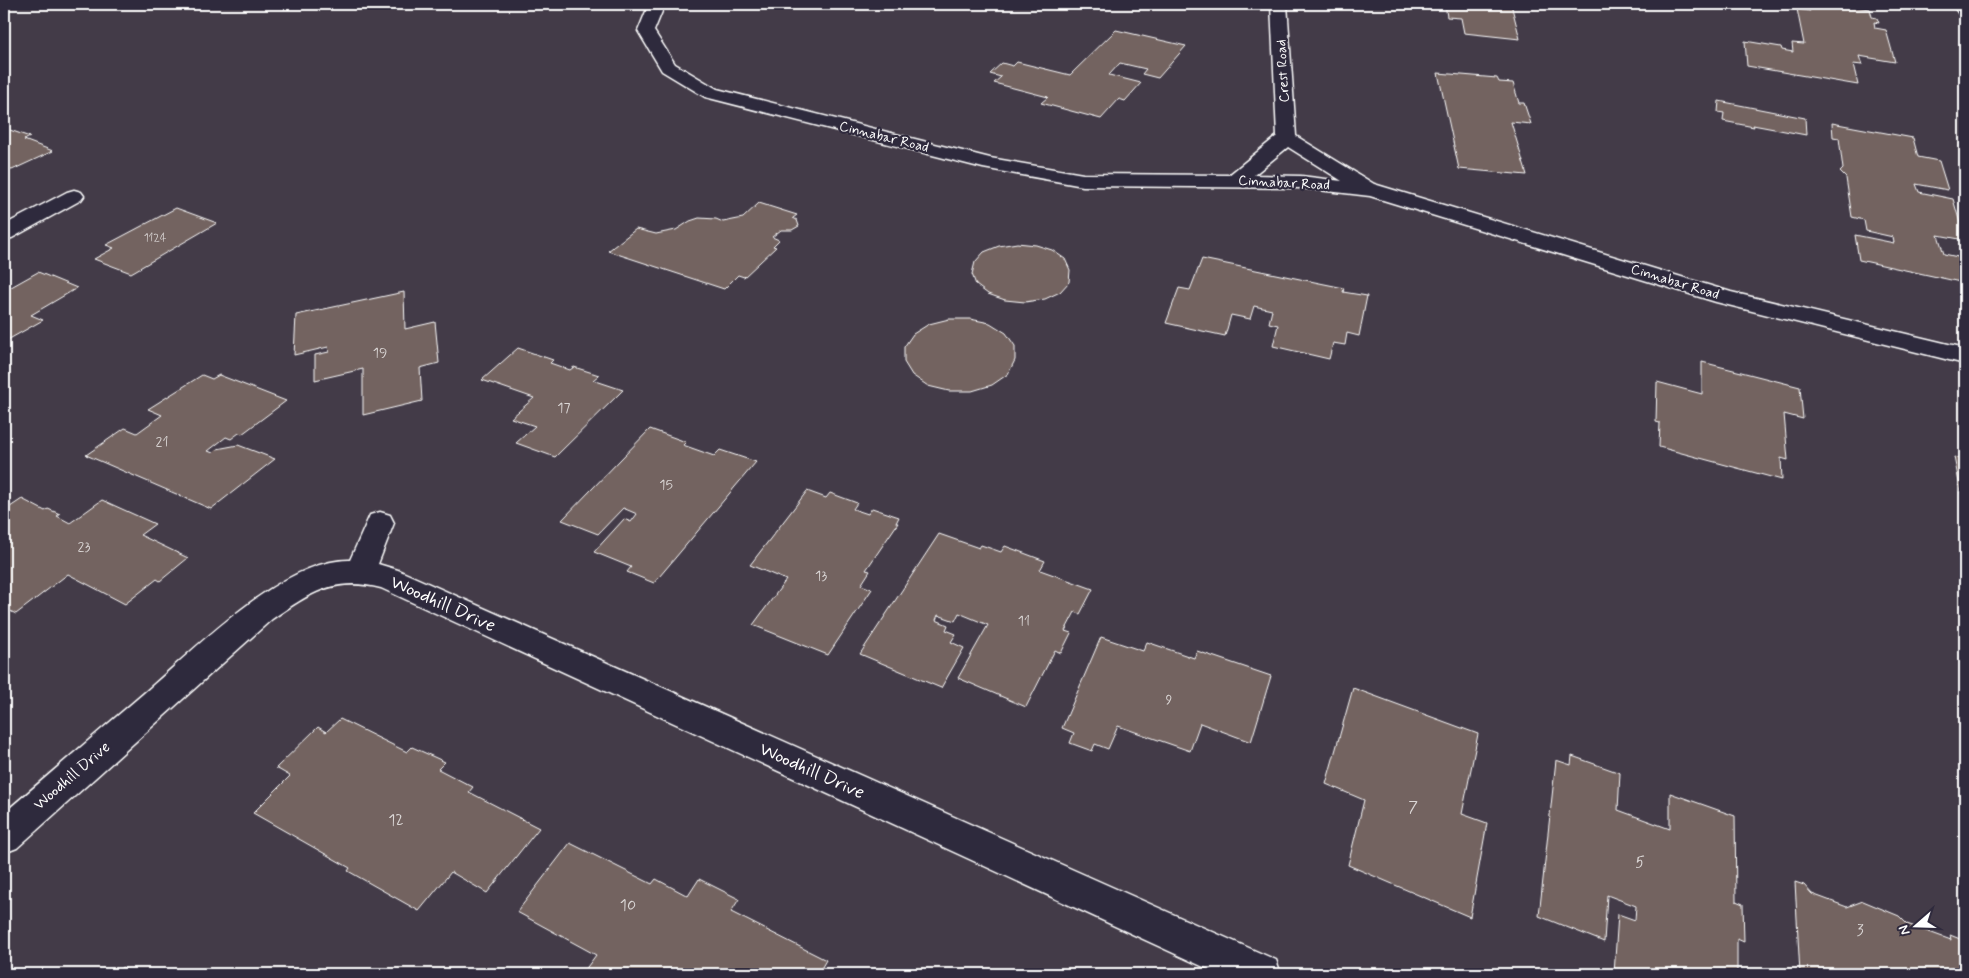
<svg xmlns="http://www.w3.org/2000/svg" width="1969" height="978" font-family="Mynerve,sans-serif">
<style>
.building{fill:#736360;stroke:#fff}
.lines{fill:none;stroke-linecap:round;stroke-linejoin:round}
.minor-casing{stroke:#fff;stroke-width:3}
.minor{fill:#2f2a3d;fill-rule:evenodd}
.labels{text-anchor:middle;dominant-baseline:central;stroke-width:4.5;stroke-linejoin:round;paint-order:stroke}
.far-number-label{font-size:11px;fill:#dcd8d7}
.far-street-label{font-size:14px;fill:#fff;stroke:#2f2a3d}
.number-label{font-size:14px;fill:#dcd8d7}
.street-label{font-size:16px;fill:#fff;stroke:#2f2a3d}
.near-number-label{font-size:16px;fill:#dcd8d7}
.near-street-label{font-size:19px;fill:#fff;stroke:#2f2a3d}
</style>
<rect width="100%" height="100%" fill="#433b48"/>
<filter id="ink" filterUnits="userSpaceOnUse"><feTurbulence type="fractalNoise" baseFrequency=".02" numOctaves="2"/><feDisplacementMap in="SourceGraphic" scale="10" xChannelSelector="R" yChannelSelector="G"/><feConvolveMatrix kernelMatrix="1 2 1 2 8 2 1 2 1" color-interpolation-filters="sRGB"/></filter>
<g filter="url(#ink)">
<!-- building -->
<g class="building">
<polygon points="1445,4 1511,4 1520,39 1464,33 1461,18 1447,17"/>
<polygon points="1809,4 1833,4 1870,9 1872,17 1877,18 1879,23 1874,22 1875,28 1886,30 1895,62 1859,56 1862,65 1853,64 1858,85 1747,66 1745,41 1781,47 1782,50 1793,52 1792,43 1804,44 1797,9 1810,11"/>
<polygon points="1116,30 1186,46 1158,78 1142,74 1146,69 1120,63 1109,75 1141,83 1125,101 1119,99 1101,119 1041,103 1048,97 994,83 1001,77 990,74 1002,63 1013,66 1017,62 1070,75"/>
<polygon points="1438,73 1497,78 1499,82 1513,83 1519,103 1524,103 1531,124 1511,122 1527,175 1459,169"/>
<polygon points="1719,101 1805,118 1806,135 1753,125 1754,127 1723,121 1724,113 1718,112"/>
<polygon points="1832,123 1913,138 1918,157 1939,161 1948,190 1916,184 1919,192 1953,199 1965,240 1938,235 1944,254 1958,257 1965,283 1859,260 1855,235 1894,243 1893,237 1866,231 1864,220 1852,217 1846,178 1840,172 1843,169 1839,138 1833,137"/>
<polygon points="4,128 30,137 24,140 53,151 12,170 4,167"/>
<polygon points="759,203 797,215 793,218 797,220 799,226 792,230 781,230 772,237 779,240 773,246 776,247 744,277 738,275 724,289 608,251 636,229 656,234 676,230 690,221 699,218 716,219 723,222 743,218"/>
<polygon points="176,208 217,223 131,273 94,259 114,248 106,245"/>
<polygon points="1017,243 1036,245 1052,250 1065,259 1070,270 1069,282 1060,292 1045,299 1025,302 1005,300 988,294 976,285 972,274 975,262 984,252 999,246"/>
<polygon points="1202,259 1344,288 1343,292 1367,296 1359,336 1347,333 1345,345 1333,343 1329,359 1273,346 1278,325 1269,323 1272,310 1254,306 1250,319 1231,315 1225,336 1166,323 1179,288 1190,290"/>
<polygon points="38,272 77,288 31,315 43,320 4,342 4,291"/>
<polygon points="404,292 405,329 435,322 439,363 420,368 422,401 363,415 363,369 315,380 315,355 329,352 328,347 294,355 296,315"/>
<polygon points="949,319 970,319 990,323 1006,333 1015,346 1015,360 1008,374 992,385 972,391 949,391 928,386 912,375 904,362 904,347 913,334 929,324"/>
<polygon points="518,348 553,360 550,363 570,370 574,367 599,375 593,380 623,390 555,457 516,443 535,426 511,418 534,398 482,380"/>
<polygon points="1702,362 1800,387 1803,419 1784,414 1788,460 1781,458 1782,480 1659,447 1660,423 1656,422 1657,382 1702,394"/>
<polygon points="202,375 212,379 219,375 286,401 242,434 239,433 231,439 226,437 208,451 213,453 217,449 238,445 275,459 211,509 86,455 125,428 137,433 162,415 148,409"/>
<polygon points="650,429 686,442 683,445 714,456 720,450 756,462 654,583 627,572 631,567 594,552 624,519 631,522 637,514 623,508 598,534 562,520"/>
<polygon points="1954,457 1965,460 1965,513"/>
<polygon points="807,491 826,498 830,493 857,503 853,509 868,514 872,508 899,517 896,523 898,523 866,570 870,571 861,585 872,589 828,655 753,625 786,580 750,565"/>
<polygon points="22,499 45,511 48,509 60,514 57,516 70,523 102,500 155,524 140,535 188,558 160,581 157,579 125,604 68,574 16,614 4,608 4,509 8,506 10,507"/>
<polygon points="939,534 979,548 981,545 1001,552 1005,546 1045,561 1040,570 1093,589 1080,614 1075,612 1065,631 1071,633 1061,653 1055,650 1026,707 958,678 988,625 959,613 955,621 938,615 936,620 948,625 946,630 956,634 951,642 964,648 941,688 860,654"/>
<polygon points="1101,637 1143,651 1147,642 1194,658 1197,651 1271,676 1251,742 1200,723 1190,751 1118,726 1108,749 1095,744 1092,751 1070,743 1074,733 1062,728"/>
<polygon points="1353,688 1478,734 1462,814 1487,823 1470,917 1348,865 1364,800 1326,784"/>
<polygon points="340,719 407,752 412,747 445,762 438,769 473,787 469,792 539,828 487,893 451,872 419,911 348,871 350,868 253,813 290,776 276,768 318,727 326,732"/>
<polygon points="1572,756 1620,773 1618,810 1670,829 1670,793 1735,816 1736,901 1743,904 1744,942 1737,939 1737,974 1614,974 1618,914 1635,920 1636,906 1607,895 1604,942 1539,916 1556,760 1571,765"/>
<polygon points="570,843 652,884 656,879 688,896 699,879 739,899 731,912 826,960 818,974 582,974 596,955 517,912"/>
<polygon points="1795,882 1804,885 1812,894 1847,907 1863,901 1899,916 1907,924 1951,940 1950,935 1965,941 1965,974 1800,974"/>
<polygon points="122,967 134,974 115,974"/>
</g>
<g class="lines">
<!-- minor casing -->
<g class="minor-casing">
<g id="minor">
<path d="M649,4H665L654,31L675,64L717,89L990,158L1083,174L1229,175L1277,136L1271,4H1287L1296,136L1374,184L1731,292L1965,348V364L1716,302L1370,196L1301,188L1083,186L983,168L705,97L662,71L638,31ZM1288,147L1342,181L1301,176L1254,175Z"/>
<polygon points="1952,4 1965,4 1965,16 1959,14"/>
<polygon points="74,190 81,192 84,196 81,200 12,238 4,239 4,225 67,192"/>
<path d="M380,512L390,515L394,523L378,564L398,570L1276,960L1281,974H1219L381,588C334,576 310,593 272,619L17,848L4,853V813C50,774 96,734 143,694C193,651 282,559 350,560L370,515Z"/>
</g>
</g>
<!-- minor -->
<use href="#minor" class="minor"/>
</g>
</g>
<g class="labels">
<!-- far-number labels -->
<g class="far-number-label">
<text x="155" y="238">1124</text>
</g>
<!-- far-street labels -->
<g class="far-street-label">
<text transform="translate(1283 71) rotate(-93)">Crest Road</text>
<text transform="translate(884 137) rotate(14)">Cinnabar Road</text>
<text transform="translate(1284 183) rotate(3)">Cinnabar Road</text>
<text transform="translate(1675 282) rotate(17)">Cinnabar Road</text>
</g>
<!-- number labels -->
<g class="number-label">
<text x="380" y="353">19</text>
<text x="564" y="408">17</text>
<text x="162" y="442">21</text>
<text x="666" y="485">15</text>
<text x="84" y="547">23</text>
<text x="821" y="576">13</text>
<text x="1024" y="621">11</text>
<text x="1169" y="700">9</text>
</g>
<!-- street labels -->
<g class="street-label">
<text transform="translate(72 776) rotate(-41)">Woodhill Drive</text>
</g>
<!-- near-number labels -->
<g class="near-number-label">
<text x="1413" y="807">7</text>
<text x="396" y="820">12</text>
<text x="1640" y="862">5</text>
<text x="628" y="905">10</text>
<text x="1860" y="930">3</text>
</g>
<!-- near-street labels -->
<g class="near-street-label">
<text transform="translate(443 604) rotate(24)">Woodhill Drive</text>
<text transform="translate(812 771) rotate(24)">Woodhill Drive</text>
</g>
</g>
<!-- margin -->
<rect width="1969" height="978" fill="none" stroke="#2f2a3d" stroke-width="20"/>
<rect x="10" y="10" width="1949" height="958" fill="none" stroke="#fff" stroke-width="2" filter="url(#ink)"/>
<!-- north arrow -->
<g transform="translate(1916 926) rotate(250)" stroke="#2f2a3d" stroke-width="4" paint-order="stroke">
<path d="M0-4L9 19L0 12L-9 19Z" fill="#ffffff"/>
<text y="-8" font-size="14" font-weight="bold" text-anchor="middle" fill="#ffffff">N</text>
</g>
</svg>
